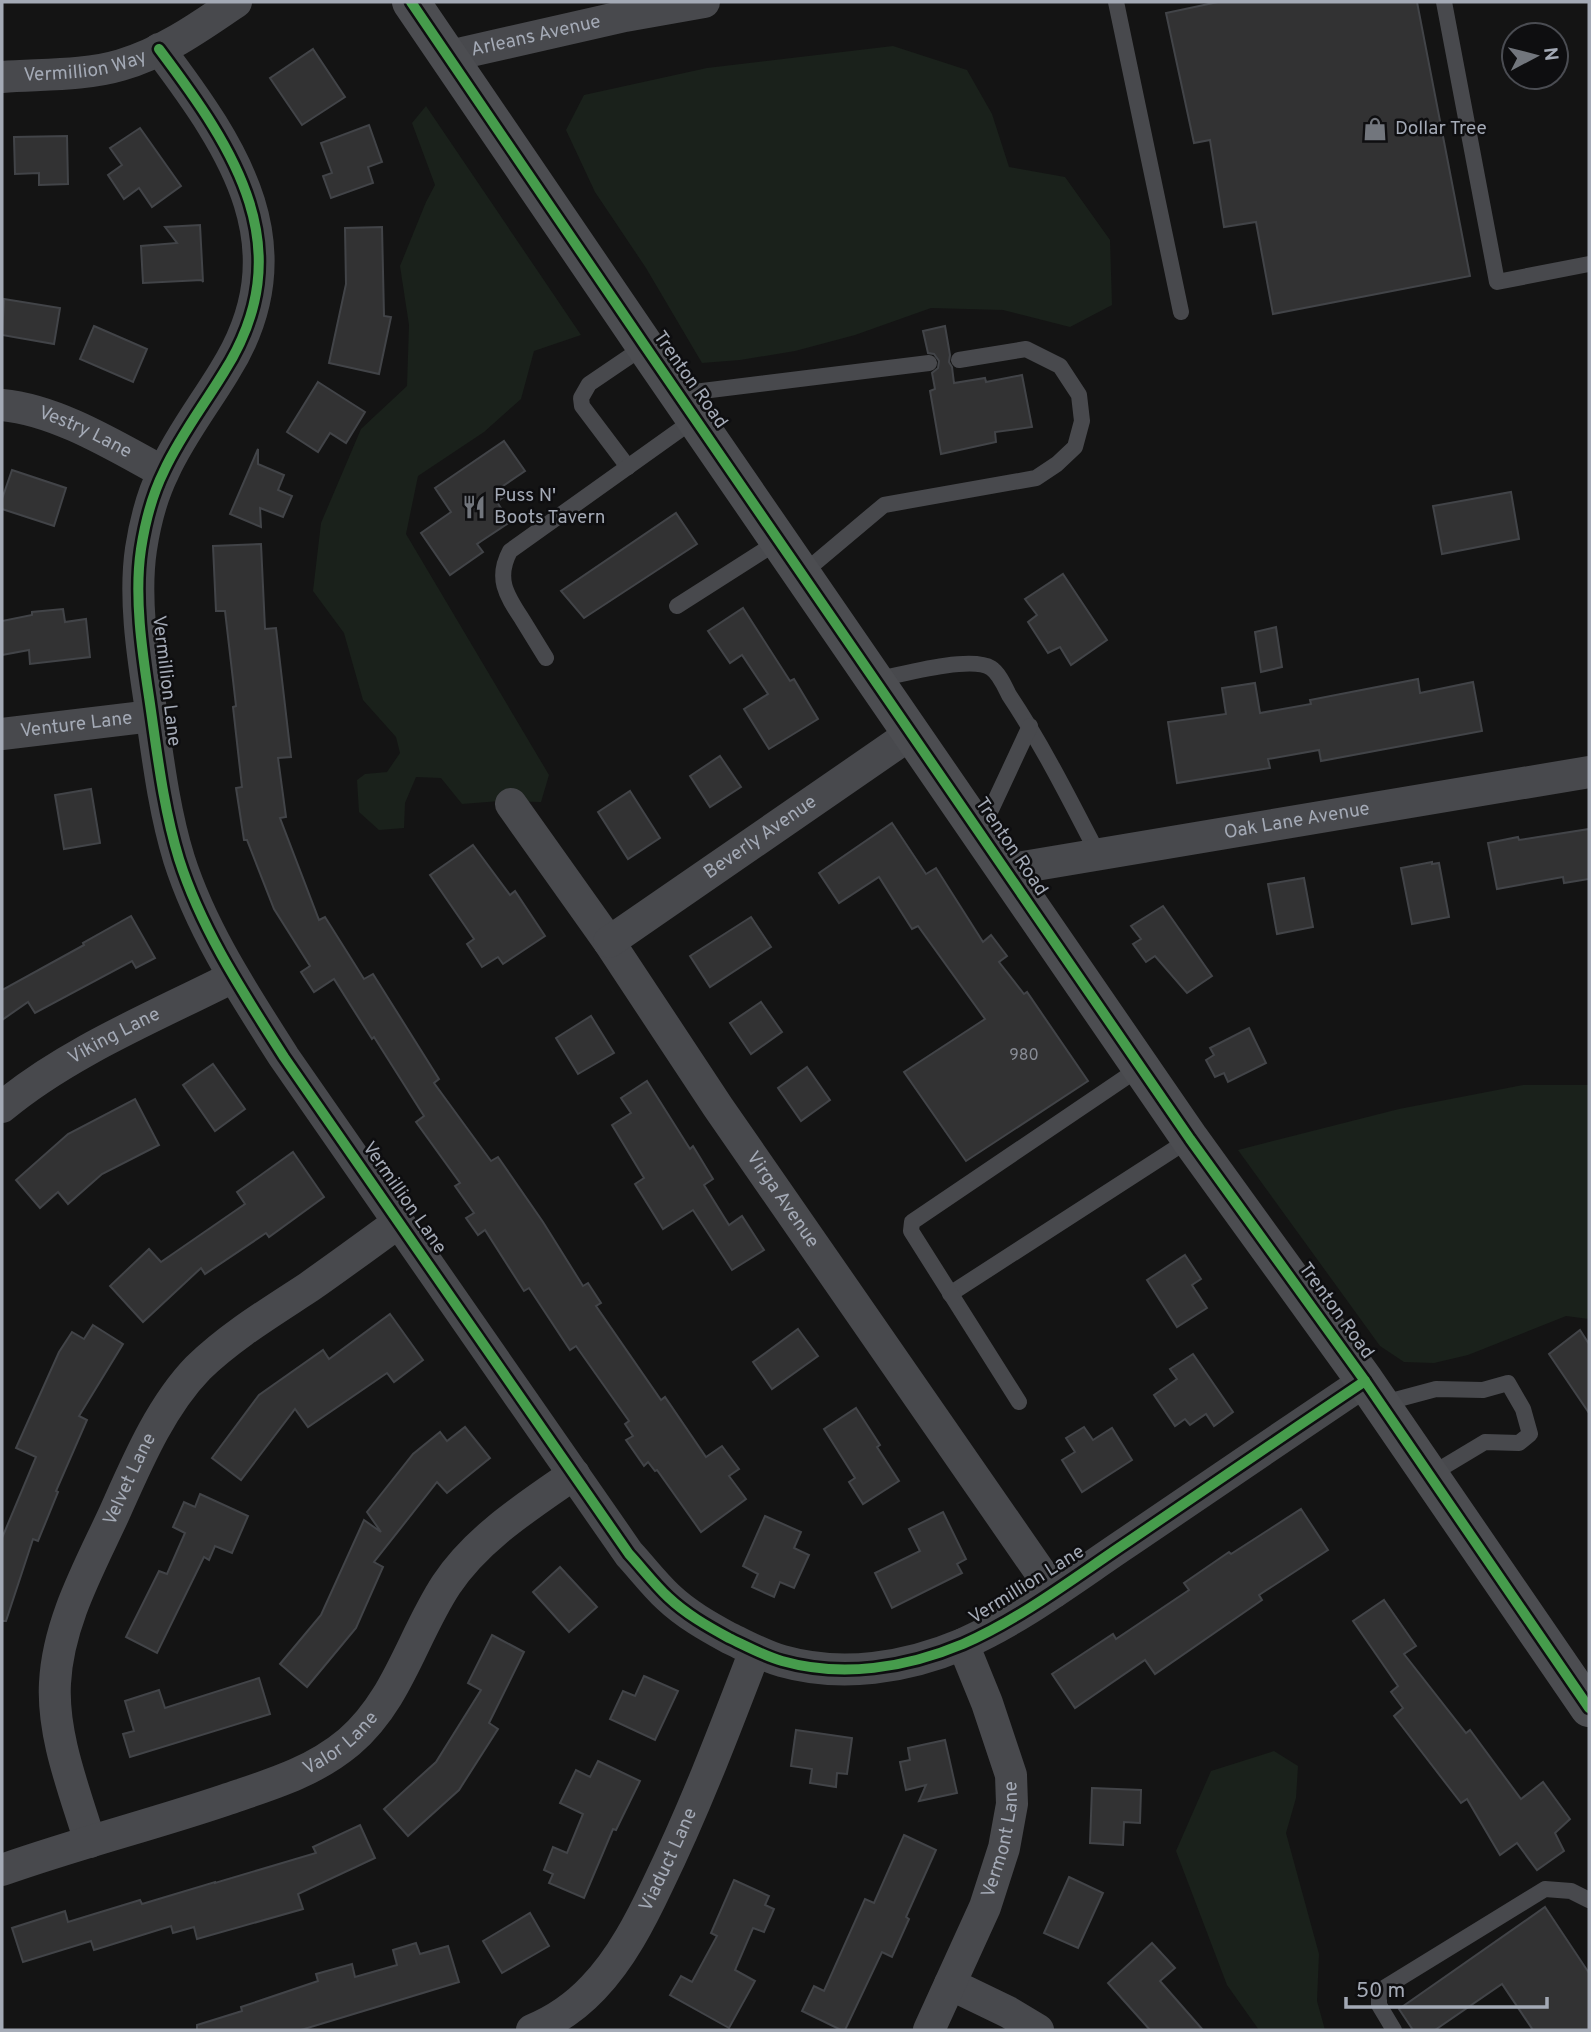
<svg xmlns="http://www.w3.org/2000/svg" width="1591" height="2032" font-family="Overpass,sans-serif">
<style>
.green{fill:#1a211b}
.building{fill:#323233;stroke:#424448;stroke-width:2}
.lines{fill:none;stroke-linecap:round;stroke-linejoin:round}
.lane{stroke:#48494d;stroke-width:16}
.street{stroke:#48494d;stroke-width:32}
.secondary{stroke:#4c4d51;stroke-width:38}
.cycleway-casing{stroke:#0e0e10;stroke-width:15}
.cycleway{stroke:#469c4c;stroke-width:10}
.labels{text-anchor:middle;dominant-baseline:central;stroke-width:5;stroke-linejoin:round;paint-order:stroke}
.number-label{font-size:16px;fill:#888c95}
.street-label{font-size:19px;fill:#a4aab6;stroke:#0e0e10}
.poi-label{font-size:19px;fill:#a4aab6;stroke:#0e0e10;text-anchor:start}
</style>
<rect width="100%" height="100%" fill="#141414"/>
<!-- green -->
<g class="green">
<polygon points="893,46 967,70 992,114 1009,167 1065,177 1110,240 1112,305 1070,327 1003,310 931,308 855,335 795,351 740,360 702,363 646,268 595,192 566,130 584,95 707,68"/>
<polygon points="426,106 581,335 534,351 521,399 484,432 418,476 406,534 549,775 541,802 500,801 462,804 441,778 416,777 405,803 404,828 379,830 359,812 357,780 365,774 387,772 400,753 396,737 363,700 344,633 313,591 321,523 361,429 407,386 409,325 400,266 426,202 435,185 412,123"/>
<polygon points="1523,1085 1589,1085 1589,1319 1566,1316 1468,1355 1434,1363 1404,1362 1380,1346 1238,1150 1399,1109"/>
<polygon points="1274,1751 1298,1766 1296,1798 1286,1833 1319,1954 1317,2001 1325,2030 1259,2030 1227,1985 1176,1851 1211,1771"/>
</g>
<!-- building -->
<g class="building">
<polygon points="1218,2 1417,2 1470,276 1273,314 1256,222 1224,227 1210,140 1194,143 1166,13"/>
<polygon points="313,49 345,97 302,125 270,78"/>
<polygon points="369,125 382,162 368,167 373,183 331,198 323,176 332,173 321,143"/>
<polygon points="140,128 181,186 152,207 139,188 124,199 108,175 122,165 110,148"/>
<polygon points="67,136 68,184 39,185 39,173 15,174 14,137"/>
<polygon points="200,225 203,282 202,280 143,283 141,246 177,243 165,227"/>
<polygon points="382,227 384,316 391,317 379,374 329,363 346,284 345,228"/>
<polygon points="4,299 60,308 54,344 2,335"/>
<polygon points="94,326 147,349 133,382 80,359"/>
<polygon points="945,326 950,355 949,362 952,367 954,383 985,378 986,382 1022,375 1032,427 995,432 996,442 941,454 930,391 935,389 932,373 938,368 939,361 934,354 928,353 923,331"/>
<polygon points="318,382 365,412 346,443 330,433 318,452 287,432"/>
<polygon points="504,441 525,471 500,488 505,496 497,502 510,522 477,544 483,552 450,575 421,533 451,512 435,488"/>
<polygon points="258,449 258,464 284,475 278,490 292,496 283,517 260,508 261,527 230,514"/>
<polygon points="12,470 66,488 54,526 2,509 2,499"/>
<polygon points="1511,492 1519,539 1442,554 1433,506"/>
<polygon points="676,513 697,544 584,618 561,591"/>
<polygon points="261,544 265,629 276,628 291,757 278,758 286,817 280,818 319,920 325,917 364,979 373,974 439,1079 434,1083 491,1161 498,1157 543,1222 583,1286 588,1283 601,1303 596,1306 661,1400 665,1397 706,1457 722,1446 739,1469 729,1476 746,1499 701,1532 657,1470 655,1471 648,1462 644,1466 626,1440 633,1436 625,1424 629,1421 576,1346 570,1350 529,1288 524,1291 485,1230 478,1235 466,1218 474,1213 455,1186 460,1183 416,1122 424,1116 374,1037 372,1039 334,979 314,992 301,972 310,966 274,909 247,840 244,840 236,788 242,787 233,707 236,706 225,611 216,611 213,546"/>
<polygon points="1063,574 1107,640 1071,665 1060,647 1048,653 1028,622 1037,615 1025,599"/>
<polygon points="743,608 790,681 794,679 818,719 769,749 744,709 768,694 742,655 730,663 708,631"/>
<polygon points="63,609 65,622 86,619 90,657 30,664 29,650 2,655 2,621 32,615 32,612"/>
<polygon points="1276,627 1282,667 1261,672 1255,632"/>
<polygon points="1418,679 1420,693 1473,682 1482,731 1321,761 1319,750 1268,759 1270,768 1177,783 1168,722 1226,714 1222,688 1255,683 1260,713 1311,704 1310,700"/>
<polygon points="720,756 741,787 710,807 690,776"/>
<polygon points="91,789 100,843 64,849 55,795"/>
<polygon points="630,791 660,838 628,859 598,812"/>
<polygon points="892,823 926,874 936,868 983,942 991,935 1007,956 999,962 1024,994 1027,992 1088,1081 966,1161 904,1072 985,1019 918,926 912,929 879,877 839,903 819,873"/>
<polygon points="1589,829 1589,879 1564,883 1563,877 1497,889 1488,843 1518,837 1519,840"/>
<polygon points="473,845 510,895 515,891 545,936 503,964 498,957 482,967 467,944 474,939 430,875"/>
<polygon points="1432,862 1432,864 1439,863 1449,917 1412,924 1401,868"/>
<polygon points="1304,878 1313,927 1277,934 1268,884"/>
<polygon points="1163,906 1212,976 1187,993 1155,956 1146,962 1133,944 1141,939 1131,926"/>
<polygon points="131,916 155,958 136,968 132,961 35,1013 28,1002 2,1020 2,990 84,945 83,943"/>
<polygon points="751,917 771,947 710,987 690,956"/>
<polygon points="761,1002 782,1032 751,1054 730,1023"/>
<polygon points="591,1016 614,1053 578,1074 556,1038"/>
<polygon points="1249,1028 1266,1063 1228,1082 1224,1073 1215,1077 1206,1060 1214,1055 1210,1048"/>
<polygon points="213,1064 245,1109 215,1131 183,1085"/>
<polygon points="807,1067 830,1100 801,1121 778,1088"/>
<polygon points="647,1081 690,1149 693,1146 713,1179 704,1185 729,1225 742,1216 764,1250 732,1270 693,1210 663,1229 635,1184 644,1178 612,1125 631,1113 621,1098"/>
<polygon points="135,1099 159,1145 102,1174 68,1204 58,1192 40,1208 16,1180 68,1134"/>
<polygon points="293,1152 324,1197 269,1237 266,1233 205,1274 201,1268 143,1322 110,1286 149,1249 161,1262 245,1204 237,1192"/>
<polygon points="1185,1255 1201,1279 1192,1285 1207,1308 1177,1327 1147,1280"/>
<polygon points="390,1314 423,1360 394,1382 387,1373 308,1427 295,1409 241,1480 212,1458 259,1395 323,1350 329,1359"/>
<polygon points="93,1325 123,1344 79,1416 87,1420 56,1491 58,1492 38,1541 33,1539 6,1621 2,1621 2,1538 36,1457 16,1448 59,1352 72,1332 84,1339"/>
<polygon points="798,1329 818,1356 772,1389 753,1362"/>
<polygon points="1580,1330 1589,1344 1589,1413 1549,1354"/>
<polygon points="1193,1354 1233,1412 1214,1426 1206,1414 1190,1425 1185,1419 1175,1426 1154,1395 1177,1379 1170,1369"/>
<polygon points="856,1408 880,1445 877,1447 899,1481 863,1504 849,1482 855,1478 824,1429"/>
<polygon points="465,1427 490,1458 447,1493 437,1482 374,1562 383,1567 356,1628 307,1687 280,1664 321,1615 364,1520 381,1532 367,1512 413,1454 440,1432 447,1441"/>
<polygon points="1084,1427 1093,1440 1112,1428 1132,1460 1082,1492 1062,1460 1075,1452 1066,1438"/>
<polygon points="200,1494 248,1516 232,1553 215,1546 209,1560 204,1557 157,1653 126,1637 159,1571 167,1574 185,1533 173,1527 184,1502 195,1507"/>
<polygon points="1301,1509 1328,1550 1259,1595 1262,1600 1155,1674 1145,1660 1075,1708 1052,1674 1113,1634 1116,1639 1189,1590 1184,1583 1229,1552 1231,1554"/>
<polygon points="943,1512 966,1559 957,1564 962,1573 892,1608 875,1573 920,1551 909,1529"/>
<polygon points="765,1516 801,1532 794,1548 809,1555 794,1588 780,1582 774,1597 752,1587 758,1574 743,1566"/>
<polygon points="560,1567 597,1607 569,1632 533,1592"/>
<polygon points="1384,1600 1416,1646 1404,1654 1466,1733 1470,1730 1521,1799 1543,1782 1570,1819 1555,1833 1564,1851 1537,1870 1517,1843 1500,1855 1467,1799 1461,1803 1394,1716 1403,1708 1391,1692 1398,1686 1353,1621"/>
<polygon points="492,1635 524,1652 489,1723 498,1729 459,1790 408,1836 384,1809 436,1762 481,1690 468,1683"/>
<polygon points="644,1676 678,1691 655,1740 610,1719 623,1691 635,1696"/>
<polygon points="259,1678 270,1714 130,1757 123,1734 134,1731 125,1701 159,1690 165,1708"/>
<polygon points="796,1730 852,1738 847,1774 837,1773 836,1787 810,1783 812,1769 791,1766"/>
<polygon points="945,1740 957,1793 919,1801 926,1785 906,1790 900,1762 910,1760 908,1748"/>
<polygon points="598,1761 640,1781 616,1830 613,1829 584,1898 549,1883 553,1874 544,1870 553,1847 567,1853 583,1814 560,1803 576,1770 590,1777"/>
<polygon points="1092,1788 1141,1790 1140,1823 1124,1822 1123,1845 1090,1843"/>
<polygon points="360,1825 375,1858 298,1894 303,1909 197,1939 194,1927 173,1933 171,1926 94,1950 91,1941 23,1962 12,1928 65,1911 68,1922 140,1900 142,1904 215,1882 215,1883 316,1853 313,1847"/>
<polygon points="904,1835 936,1850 906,1917 909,1919 892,1957 882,1952 845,2030 841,2030 802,2011 814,1986 824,1991 865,1899 874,1903"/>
<polygon points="1069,1877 1103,1893 1078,1948 1044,1933"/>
<polygon points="734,1880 769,1896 765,1905 774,1909 764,1932 753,1928 735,1970 755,1981 729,2028 670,1995 681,1976 692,1982 717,1936 711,1933"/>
<polygon points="1545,1907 1589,1973 1589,2030 1533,2030 1502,1984 1435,2030 1413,2030 1399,2009"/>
<polygon points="530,1913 549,1946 502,1973 483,1941"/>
<polygon points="416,1943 420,1954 448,1946 459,1982 301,2030 197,2030 197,2025 242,2011 241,2007 318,1981 316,1974 352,1964 355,1977 397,1965 393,1950"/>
<polygon points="1152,1943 1175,1968 1160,1981 1203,2030 1150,2030 1108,1983"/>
</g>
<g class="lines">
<!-- lane -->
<g class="lane">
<polyline points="1116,2 1181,312"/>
<polyline points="1444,2 1497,282 1589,264"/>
<polyline points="678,394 929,363"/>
<polyline points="628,467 582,406 581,398 589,384 645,346"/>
<polyline points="802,574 884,505 1036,478 1057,464 1075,447 1082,421 1079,395 1060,366 1026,349 959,360"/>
<polyline points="677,606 779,541"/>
<path d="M546,658C538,645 530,632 522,619C507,596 495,579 510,551L695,419"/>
<path d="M875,680C899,675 971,655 991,668C999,673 1005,687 1009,695C1043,746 1070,800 1098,854"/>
<polyline points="981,831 1030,726"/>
<polyline points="950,1294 1190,1139"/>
<polyline points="1019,1402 911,1231 912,1222 1141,1067"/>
<polyline points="1380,1404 1436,1389 1483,1390 1508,1383 1523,1409 1530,1434 1519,1443 1485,1442 1430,1475"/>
<polyline points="1394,2030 1379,2005 1379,1991 1545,1889 1571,1891 1589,1900"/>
</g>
<!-- street -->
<g class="street">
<path d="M159,49C235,150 302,249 224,372C204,405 180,436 164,471C152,495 145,523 141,549C134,596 142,651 149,697C157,751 163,807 179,859C202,931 244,994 284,1057L629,1554C642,1568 654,1584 668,1597C686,1614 707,1626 729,1638C746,1646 764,1656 782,1661C842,1678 906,1668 963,1644C1022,1618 1075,1577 1129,1541C1207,1488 1286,1434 1365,1381"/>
<path id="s1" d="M449,56L625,16L704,2"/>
<path id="s2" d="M2,77C41,74 84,76 121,65C163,53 201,26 236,2"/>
<path id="s3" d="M2,405C57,410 115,446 163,472"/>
<path id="s4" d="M2,734L152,716"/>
<path id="s5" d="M511,804L609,942L718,1107L1054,1592"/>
<path id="s6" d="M1005,870L1589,772"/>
<path id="s7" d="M609,942L912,733"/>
<path id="s8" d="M2,1107C68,1052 156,1016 233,977"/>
<path id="s9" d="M90,1842C75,1792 52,1736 55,1683C58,1623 89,1568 114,1514C136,1465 160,1407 198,1368C231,1336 271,1312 309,1287C339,1266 369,1244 399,1222"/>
<path id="s10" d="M2,1870C75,1844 151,1825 225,1800C269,1785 312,1773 349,1742C398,1700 412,1637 446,1585C477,1538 528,1506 574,1474"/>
<polyline points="950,1984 1008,2012 1038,2030"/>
<path id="s11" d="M532,2030C554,2021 576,2006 593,1988C621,1959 641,1920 658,1884C695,1808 725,1729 755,1651"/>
<path id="s12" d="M929,2030L985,1907L1004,1848L1012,1804L1011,1775L987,1703L963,1644"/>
</g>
<!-- secondary -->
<polyline class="secondary" points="411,2 645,346 1190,1139 1365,1381 1589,1708"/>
<!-- cycleway casing -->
<g class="cycleway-casing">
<g id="cycleway">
<polyline points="411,2 645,346 1190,1139 1365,1381 1589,1708"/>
<path d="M159,49C235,150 302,249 224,372C204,405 180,436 164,471C152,495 145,523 141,549C134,596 142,651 149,697C157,751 163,807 179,859C202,931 244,994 284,1057L629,1554C642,1568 654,1584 668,1597C686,1614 707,1626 729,1638C746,1646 764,1656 782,1661C842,1678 906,1668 963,1644C1022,1618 1075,1577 1129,1541C1207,1488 1286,1434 1365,1381"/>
</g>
</g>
<!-- cycleway -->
<use href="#cycleway" class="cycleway"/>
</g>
<!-- icons -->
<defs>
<g id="shop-bare" transform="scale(1.89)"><path d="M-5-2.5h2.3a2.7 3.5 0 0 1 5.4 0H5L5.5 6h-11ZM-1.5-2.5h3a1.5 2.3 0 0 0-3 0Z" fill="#72767d" stroke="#0e0e10" stroke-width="2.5" paint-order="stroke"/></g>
<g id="restaurant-bare" transform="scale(1.89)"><path d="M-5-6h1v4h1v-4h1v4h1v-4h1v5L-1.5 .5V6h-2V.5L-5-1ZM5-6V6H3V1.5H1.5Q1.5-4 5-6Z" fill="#72767d" stroke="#0e0e10" stroke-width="2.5" paint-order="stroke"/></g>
</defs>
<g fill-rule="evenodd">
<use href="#shop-bare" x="1375" y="129"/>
<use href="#restaurant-bare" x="474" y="507"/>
</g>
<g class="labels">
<!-- number labels -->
<g class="number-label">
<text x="1024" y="1056">980</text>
</g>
<!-- street labels -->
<g class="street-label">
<text stroke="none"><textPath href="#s1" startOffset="89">Arleans Avenue</textPath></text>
<text stroke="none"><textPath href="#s2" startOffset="84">Vermillion Way</textPath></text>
<text transform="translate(690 380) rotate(55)">Trenton Road</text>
<text stroke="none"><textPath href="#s3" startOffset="88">Vestry Lane</textPath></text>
<text transform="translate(166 681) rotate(83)">Vermillion Lane</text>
<text stroke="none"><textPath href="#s4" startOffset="75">Venture Lane</textPath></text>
<text stroke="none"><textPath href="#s6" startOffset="296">Oak Lane Avenue</textPath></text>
<text stroke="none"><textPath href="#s7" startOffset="184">Beverly Avenue</textPath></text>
<text transform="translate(1011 847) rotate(56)">Trenton Road</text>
<text stroke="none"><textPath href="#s8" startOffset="133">Viking Lane</textPath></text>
<text transform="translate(404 1198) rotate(55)">Vermillion Lane</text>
<text stroke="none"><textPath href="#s5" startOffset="480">Virga Avenue</textPath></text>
<text transform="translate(1336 1311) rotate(54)">Trenton Road</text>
<text stroke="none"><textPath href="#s9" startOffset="382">Velvet Lane</textPath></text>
<text transform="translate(1027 1585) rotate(-32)">Vermillion Lane</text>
<text stroke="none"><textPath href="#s10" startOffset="364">Valor Lane</textPath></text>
<text stroke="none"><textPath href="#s12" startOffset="205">Vermont Lane</textPath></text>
<text stroke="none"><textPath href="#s11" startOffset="224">Viaduct Lane</textPath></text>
</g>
<!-- poi labels -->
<g class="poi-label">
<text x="1395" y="129">Dollar Tree</text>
<text x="494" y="496">Puss N'<tspan x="494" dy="22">Boots Tavern</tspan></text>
</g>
</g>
<!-- border -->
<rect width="1591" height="2032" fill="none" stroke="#a4aab6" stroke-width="7"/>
<!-- north arrow -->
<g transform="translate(1535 56) rotate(83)"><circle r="33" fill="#0e0e10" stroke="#4a4c52" stroke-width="2"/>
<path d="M0-5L12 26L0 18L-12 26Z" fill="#72767d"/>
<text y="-10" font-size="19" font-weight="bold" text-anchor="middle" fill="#a4aab6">N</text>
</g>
<!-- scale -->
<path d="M1346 1997v10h201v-10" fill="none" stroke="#a4aab6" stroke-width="3.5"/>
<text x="1356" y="1997" font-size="21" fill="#a4aab6" stroke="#0e0e10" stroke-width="5" paint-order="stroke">50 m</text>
</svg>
